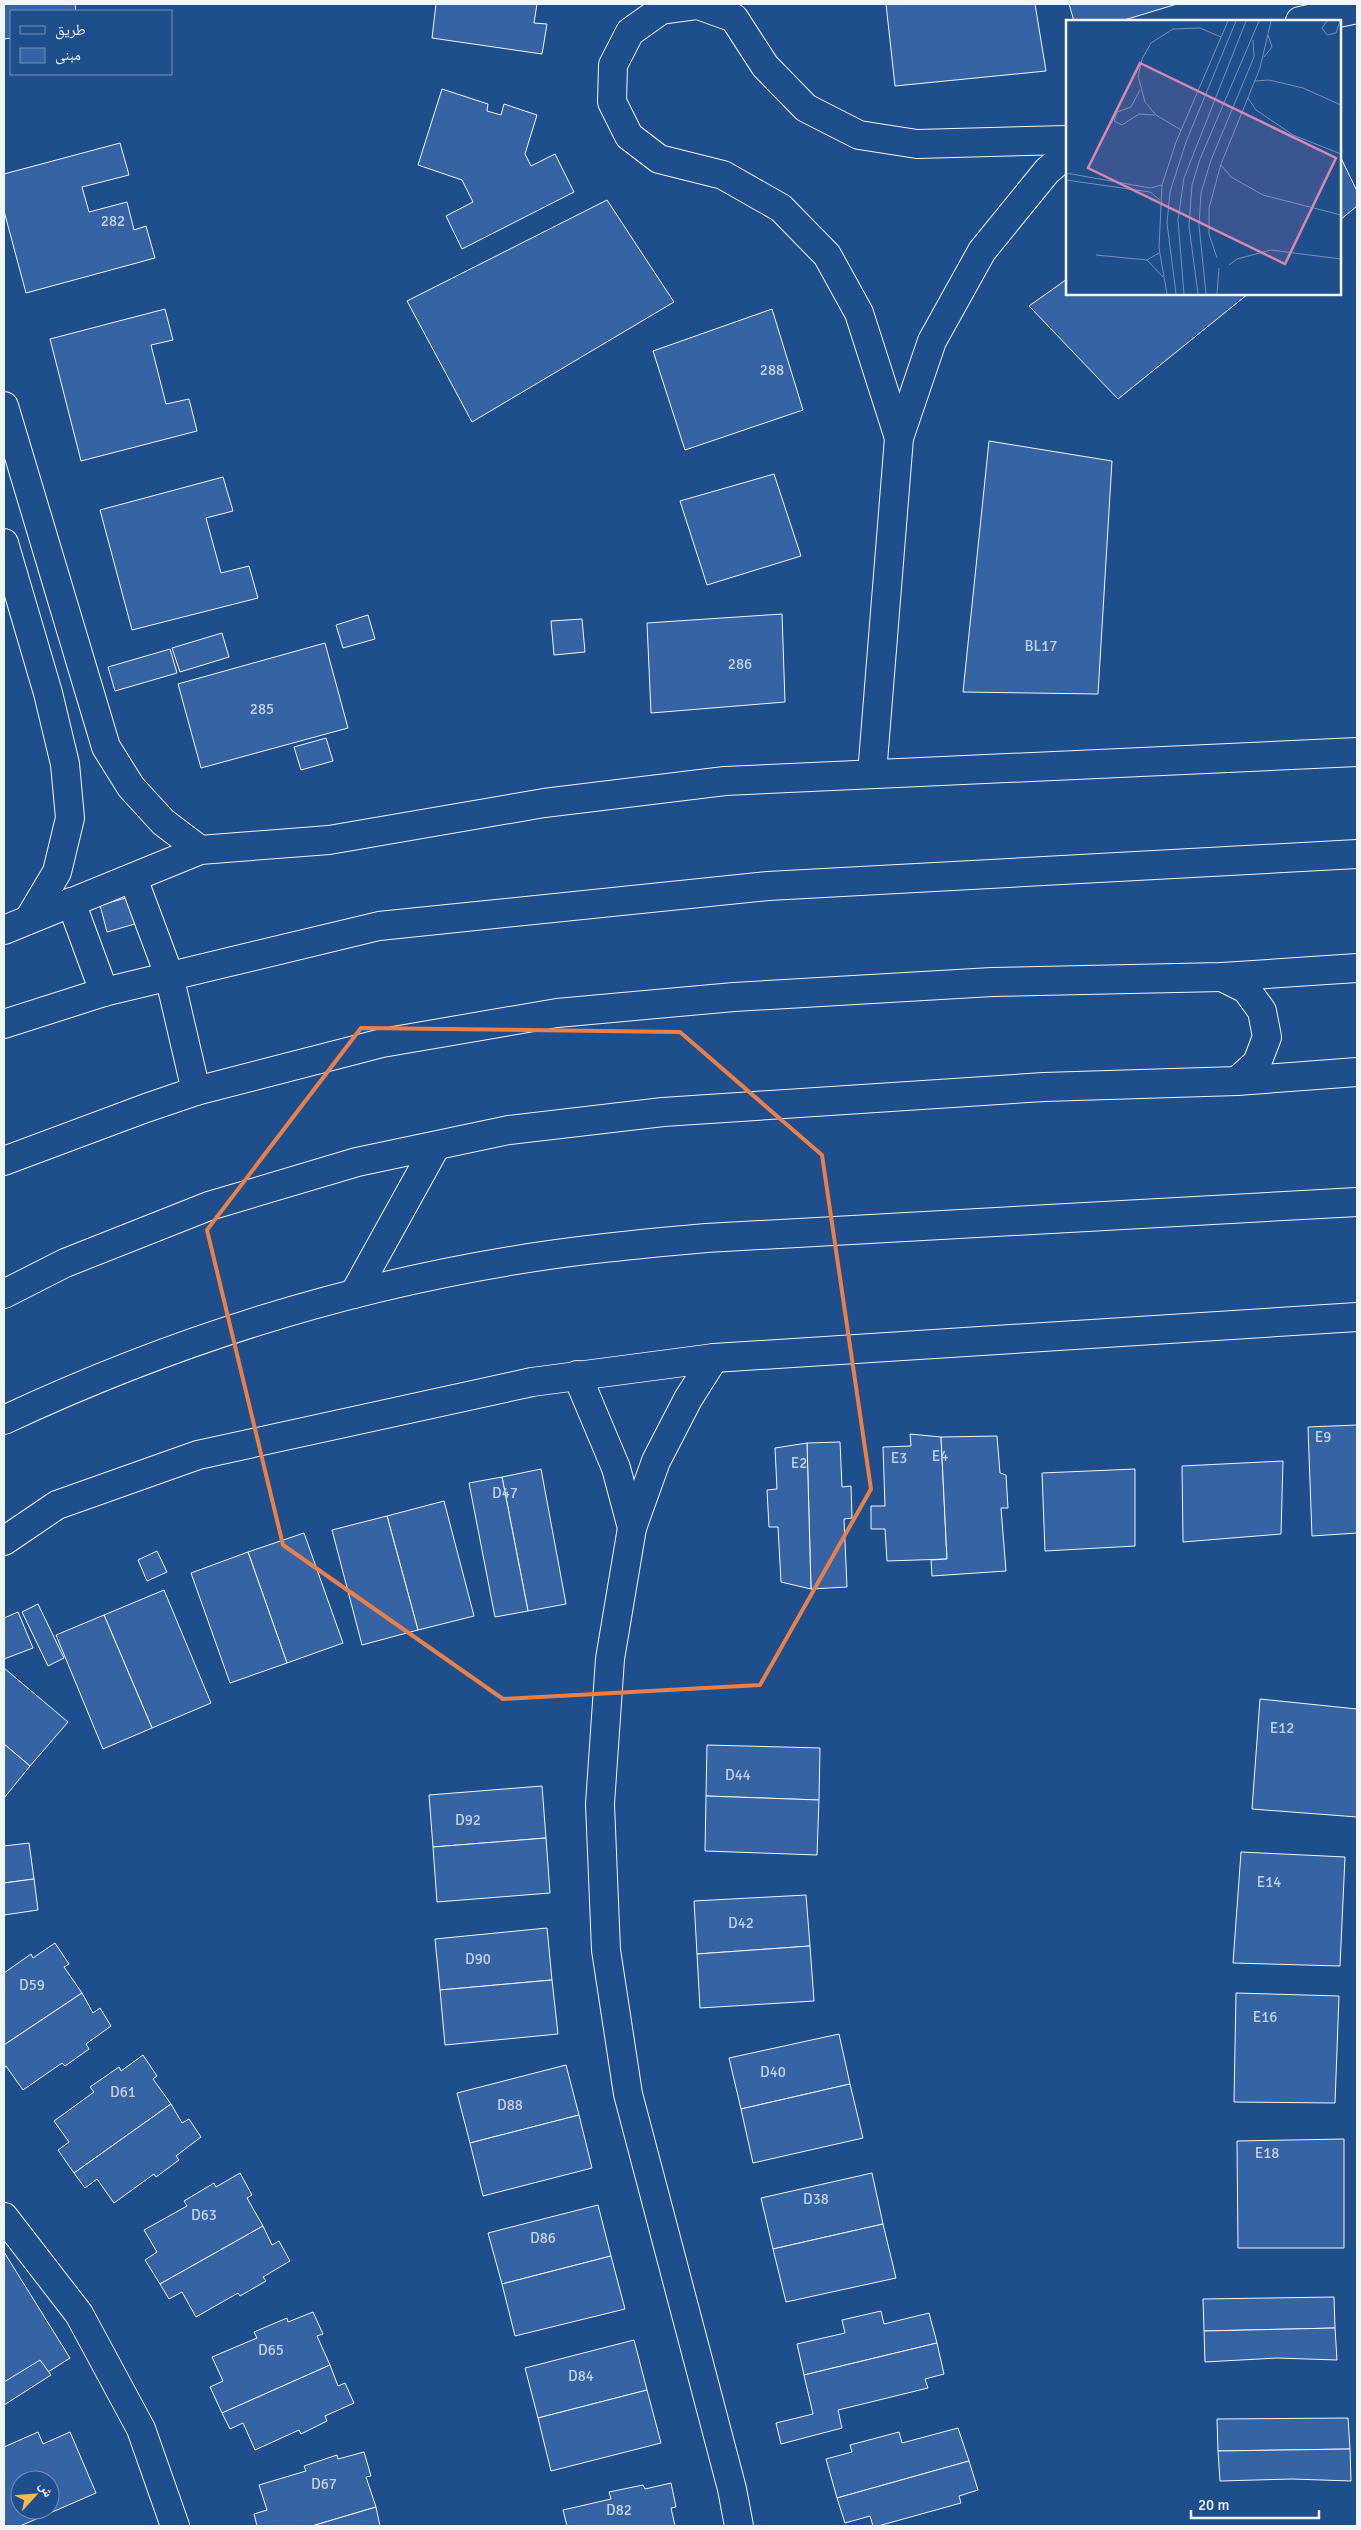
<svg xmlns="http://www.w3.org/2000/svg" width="1361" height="2530" font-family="Signika,'Noto Naskh Arabic',sans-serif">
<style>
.building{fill:#3563a3;stroke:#f2f6ff;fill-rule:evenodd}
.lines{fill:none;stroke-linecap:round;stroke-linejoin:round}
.minor-casing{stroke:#f2f6ff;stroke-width:30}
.minor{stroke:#1f4e8c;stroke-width:28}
.marked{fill:none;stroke:#ea8049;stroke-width:4;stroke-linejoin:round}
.labels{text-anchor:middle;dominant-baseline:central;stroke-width:4;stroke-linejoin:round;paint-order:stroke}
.number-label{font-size:15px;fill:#c3d1e8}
.inset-road{fill:none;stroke:#7391ba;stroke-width:1}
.view{fill:#da87ad;fill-opacity:0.15;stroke:#da87ad;stroke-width:2.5}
.inset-edge{fill:none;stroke:#f2f6ff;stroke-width:2.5}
</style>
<rect width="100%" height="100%" fill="#1f4e8c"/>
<!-- building -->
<g class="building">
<polygon points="4,4 75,4 76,11 11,11 11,38 4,39"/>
<polygon points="436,4 537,4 534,23 547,24 542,54 432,38"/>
<polygon points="886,4 1035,4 1046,71 895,86"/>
<polygon points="1069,4 1177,4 1121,21 1074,21"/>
<polygon points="442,89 488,104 487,111 501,115 504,104 537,115 525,154 531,166 555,154 574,192 462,249 446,216 473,202 462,180 418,165"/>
<polygon points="120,143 129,175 82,187 89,212 127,202 134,230 146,226 155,258 26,293 4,211 4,174"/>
<polygon points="1340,156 1357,191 1357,206 1340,220"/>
<polygon points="607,200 674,302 472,422 407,301"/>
<polygon points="1067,279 1067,294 1248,294 1118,399 1029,306"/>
<polygon points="165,309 173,340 151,345 166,404 189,399 197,431 81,461 50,339"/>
<polygon points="772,309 803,410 685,450 653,351"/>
<polygon points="989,441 1112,461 1098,694 963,692"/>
<polygon points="774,474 801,556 707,585 680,501"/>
<polygon points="223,477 233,511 206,518 221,573 249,566 258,598 132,630 100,510"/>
<polygon points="782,614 785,702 651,713 647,623"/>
<polygon points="368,615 375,639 343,648 336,625"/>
<polygon points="582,619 585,652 554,655 551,621"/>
<polygon points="222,633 229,657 180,672 172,648"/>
<polygon points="325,643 348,728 201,768 178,684"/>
<polygon points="170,649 177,673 115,691 108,667"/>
<polygon points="326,738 333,761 301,770 294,747"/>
<polygon points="137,895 145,921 107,932 100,905"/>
<polygon points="1357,1425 1357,1533 1312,1536 1308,1427"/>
<polygon points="910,1434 941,1437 947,1559 887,1561 885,1529 871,1529 871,1506 885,1506 883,1447 911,1446"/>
<polygon points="997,1436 1000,1473 1006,1475 1008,1508 1001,1508 1006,1571 932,1576 931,1560 947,1559 941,1437"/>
<polygon points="840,1442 842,1487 851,1486 852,1518 844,1519 847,1587 811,1589 807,1443"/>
<polygon points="807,1443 811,1589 781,1582 778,1527 769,1527 767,1490 777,1489 775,1448"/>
<polygon points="1283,1461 1281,1534 1183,1542 1182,1466"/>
<polygon points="541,1469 566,1604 528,1611 502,1477"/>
<polygon points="1135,1469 1135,1546 1045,1551 1042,1473"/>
<polygon points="502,1477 528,1611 495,1617 469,1483"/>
<polygon points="444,1501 474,1616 418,1630 387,1516"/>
<polygon points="387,1516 418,1630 362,1645 332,1530"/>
<polygon points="304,1533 343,1643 287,1663 248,1552"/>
<polygon points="157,1551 167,1572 147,1581 138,1560"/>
<polygon points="248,1552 287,1663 230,1683 191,1573"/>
<polygon points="164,1590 211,1703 152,1728 104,1615"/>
<polygon points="38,1604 64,1658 48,1666 22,1612"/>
<polygon points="18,1612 33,1648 4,1659 4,1618"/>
<polygon points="104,1615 152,1728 103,1749 56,1635"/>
<polygon points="4,1668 68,1722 30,1766 4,1744"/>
<polygon points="1260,1699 1357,1709 1357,1817 1252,1809"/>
<polygon points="4,1744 30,1766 4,1798"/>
<polygon points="707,1745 820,1748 819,1800 706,1796"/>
<polygon points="542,1786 546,1838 433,1847 429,1795"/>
<polygon points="706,1796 819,1800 817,1855 705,1851"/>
<polygon points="546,1838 550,1893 437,1902 433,1847"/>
<polygon points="29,1843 34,1879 4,1883 4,1846"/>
<polygon points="1241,1852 1345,1857 1340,1966 1233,1963"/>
<polygon points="34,1879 38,1910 4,1915 4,1883"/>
<polygon points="806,1895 810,1946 697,1954 694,1901"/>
<polygon points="547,1928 552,1980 440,1990 435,1939"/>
<polygon points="55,1943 69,1964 64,1967 82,1993 4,2045 4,1973 31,1954 33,1958"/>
<polygon points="810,1946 814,2001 700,2008 697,1954"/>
<polygon points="552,1980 558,2034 445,2045 440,1990"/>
<polygon points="82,1993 93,2013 100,2008 111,2026 86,2044 89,2049 65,2066 62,2063 23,2090 6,2066 4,2067 4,2045"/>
<polygon points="1236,1993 1339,1996 1335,2103 1234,2102"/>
<polygon points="839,2034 850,2084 741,2109 729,2058"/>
<polygon points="143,2055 157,2076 153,2079 171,2104 74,2173 58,2150 69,2142 54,2121 94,2092 90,2087 119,2067 121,2071"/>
<polygon points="566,2065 579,2115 470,2143 457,2093"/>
<polygon points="850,2084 863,2138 753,2163 741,2109"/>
<polygon points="171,2104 182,2123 189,2119 201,2137 176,2156 179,2160 156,2177 154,2174 114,2203 97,2179 85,2188 74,2173"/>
<polygon points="579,2115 592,2168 483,2196 470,2143"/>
<polygon points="1344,2139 1344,2248 1238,2248 1237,2141"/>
<polygon points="240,2173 252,2195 247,2198 263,2226 160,2284 145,2260 157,2252 144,2230 187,2206 184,2201 214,2183 216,2187"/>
<polygon points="872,2173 883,2224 773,2249 761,2198"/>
<polygon points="598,2205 611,2256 502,2284 488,2233"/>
<polygon points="883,2224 896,2278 786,2302 773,2249"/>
<polygon points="263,2226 272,2245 279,2241 290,2261 263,2277 266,2281 240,2296 238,2293 196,2317 182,2292 169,2299 160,2284"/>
<polygon points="4,2252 70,2358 4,2400"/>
<polygon points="611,2256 625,2309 515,2336 502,2284"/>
<polygon points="1334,2297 1335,2328 1204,2331 1203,2299"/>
<polygon points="881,2311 884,2324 929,2313 937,2343 804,2375 797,2344 845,2333 842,2320"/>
<polygon points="313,2312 323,2334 317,2336 330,2365 222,2413 210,2387 223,2381 212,2357 257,2338 254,2332 287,2318 288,2322"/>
<polygon points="1335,2328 1337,2360 1277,2358 1205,2362 1204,2331"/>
<polygon points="634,2340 647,2390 538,2418 525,2368"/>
<polygon points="937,2343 944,2374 925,2379 928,2388 838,2410 842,2428 781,2444 776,2423 813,2414 804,2375"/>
<polygon points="40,2360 51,2375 4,2405 4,2382"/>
<polygon points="330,2365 338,2386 345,2383 354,2403 325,2416 327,2421 301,2434 299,2430 255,2450 243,2423 230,2429 222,2413"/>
<polygon points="647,2390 661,2443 551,2471 538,2418"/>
<polygon points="1348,2418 1350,2449 1218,2451 1217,2419"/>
<polygon points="958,2428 969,2461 837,2498 826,2459 852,2452 850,2445 899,2432 902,2443"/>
<path d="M38,2432L43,2444L70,2432L96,2493L20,2526H4V2447ZM20,2480H50V2510H20Z"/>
<polygon points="1350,2449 1351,2481 1292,2479 1220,2481 1218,2451"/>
<polygon points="364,2452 371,2476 366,2477 376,2507 312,2526 257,2526 254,2514 267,2510 259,2485 306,2471 304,2466 337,2455 338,2459"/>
<polygon points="969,2461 978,2490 959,2496 961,2503 878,2526 873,2526 870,2516 845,2523 837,2498"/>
<polygon points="671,2483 676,2507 671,2508 675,2526 567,2526 563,2510 611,2499 609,2492 643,2485 645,2489"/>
<polygon points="376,2507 380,2526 312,2526"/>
</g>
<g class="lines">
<!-- minor casing -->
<g class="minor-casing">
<g id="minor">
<polyline points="1300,21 1357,9"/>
<polyline points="4,406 106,747 131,787 163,822 200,850"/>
<polyline points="899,438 859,313 827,255 781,208 723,175 659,159 629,136 612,102 613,65 630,32 661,10 698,5 734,18 765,66 806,108 859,135 917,144 1067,140"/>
<polyline points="4,543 48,693 65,764 70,818 57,872 29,919"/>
<polyline points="872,774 899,438 932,341 982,251 1047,171 1067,154"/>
<polyline points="133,878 169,975 196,1091"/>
<polyline points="71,902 104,992"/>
<polyline points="4,930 200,850 329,840 544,803 725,781 1357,752"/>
<polyline points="1222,977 1246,989 1262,1011 1267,1037 1257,1063 1237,1081"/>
<polyline points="4,1024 104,992 379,926 768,886 1357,854"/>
<polyline points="4,1161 146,1108 196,1091 382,1043 557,1013 734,997 992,982 1222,977 1357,968"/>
<polyline points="4,1294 65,1263 209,1206 357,1162 509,1130 663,1112 1044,1087 1237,1081 1357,1072"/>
<polyline points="354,1294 436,1146"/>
<polyline points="714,1358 688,1399 656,1461 632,1528 610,1659 600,1804 606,1950 628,2094 732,2489 739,2526"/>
<polyline points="577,1375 616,1468 632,1528"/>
<path d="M4,1420C164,1345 335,1290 510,1261C575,1250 640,1244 706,1238L1357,1202"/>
<polyline points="4,1541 57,1505 198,1455 532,1382 714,1358 1357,1317"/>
<polyline points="4,2217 79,2314 141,2429 175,2526"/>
</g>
</g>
<!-- minor -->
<use href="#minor" class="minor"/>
</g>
<!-- marked area -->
<path class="marked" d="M361,1028L680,1032L822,1155L871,1489L760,1685L503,1699L283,1545L207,1230Z"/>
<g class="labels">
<!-- number labels -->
<g class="number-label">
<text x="113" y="221">282</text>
<text x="772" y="370">288</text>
<text x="1041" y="646">BL17</text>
<text x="740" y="664">286</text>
<text x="262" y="709">285</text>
<text x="1323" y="1437">E9</text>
<text x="940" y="1456">E4</text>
<text x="899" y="1458">E3</text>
<text x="799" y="1463">E2</text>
<text x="505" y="1493">D47</text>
<text x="1282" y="1728">E12</text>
<text x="738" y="1775">D44</text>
<text x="468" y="1820">D92</text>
<text x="1269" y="1882">E14</text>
<text x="741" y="1923">D42</text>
<text x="478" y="1959">D90</text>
<text x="32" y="1985">D59</text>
<text x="1265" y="2017">E16</text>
<text x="773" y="2072">D40</text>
<text x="123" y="2092">D61</text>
<text x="510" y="2105">D88</text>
<text x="1267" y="2153">E18</text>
<text x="816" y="2199">D38</text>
<text x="204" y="2215">D63</text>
<text x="543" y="2238">D86</text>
<text x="271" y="2350">D65</text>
<text x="581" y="2376">D84</text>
<text x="324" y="2484">D67</text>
<text x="619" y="2510">D82</text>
</g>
</g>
<!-- overview -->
<g transform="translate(1066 20)">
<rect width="275" height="275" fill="#1f4e8c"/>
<path class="inset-road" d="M261,1L256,8L261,15L270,13L274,1M198,37L206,27L202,15M189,61L203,60L237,68L275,85M74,70L65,87L51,92L48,101L56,105L73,94L89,95M182,78L190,90L227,115L275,134M115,110L90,95L79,82L72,56L76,39L85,23L107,9L134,8L155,17M155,145L165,157L197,175L275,195M0,153L84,168L96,165M0,160L84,172L94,180M30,235L81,240L93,233M151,238L143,214V188L155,144L194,48L205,1M81,240L97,257M163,245L171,239L205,230L275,239M101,274L93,228L96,165L110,122L162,1M110,274L101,203L104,172L120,122L170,1M118,274L112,200L118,158L180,1M132,274L123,206L126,165L134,139L193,1M140,274L133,205L135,173L145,140L188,37L187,20M151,274L153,248"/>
<path class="view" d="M74,43L270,138L219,244L22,148Z"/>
<rect width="275" height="275" class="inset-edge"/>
</g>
<!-- border -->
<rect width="1361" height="2530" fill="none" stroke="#f2f6ff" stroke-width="10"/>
<!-- legend -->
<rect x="10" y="10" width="162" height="65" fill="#1f4e8c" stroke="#7391ba"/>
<rect x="20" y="26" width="25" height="8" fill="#1f4e8c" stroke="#7391ba"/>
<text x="55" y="35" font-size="15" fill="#f2f6ff">طريق</text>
<rect x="20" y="48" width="25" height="15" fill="#3563a3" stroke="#7391ba"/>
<text x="55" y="60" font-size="15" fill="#f2f6ff">مبنى</text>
<!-- north arrow -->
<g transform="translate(35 2495) rotate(64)"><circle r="24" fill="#1f4e8c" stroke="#7391ba"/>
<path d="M0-4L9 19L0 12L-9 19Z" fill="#ffb74d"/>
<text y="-8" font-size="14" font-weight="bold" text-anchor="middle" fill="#f2f6ff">ش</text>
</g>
<!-- scale -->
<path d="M1191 2510v8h128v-8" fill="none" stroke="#f2f6ff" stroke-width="2.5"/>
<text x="1198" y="2510" font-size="15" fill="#f2f6ff" stroke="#1f4e8c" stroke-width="4" paint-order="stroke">20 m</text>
</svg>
